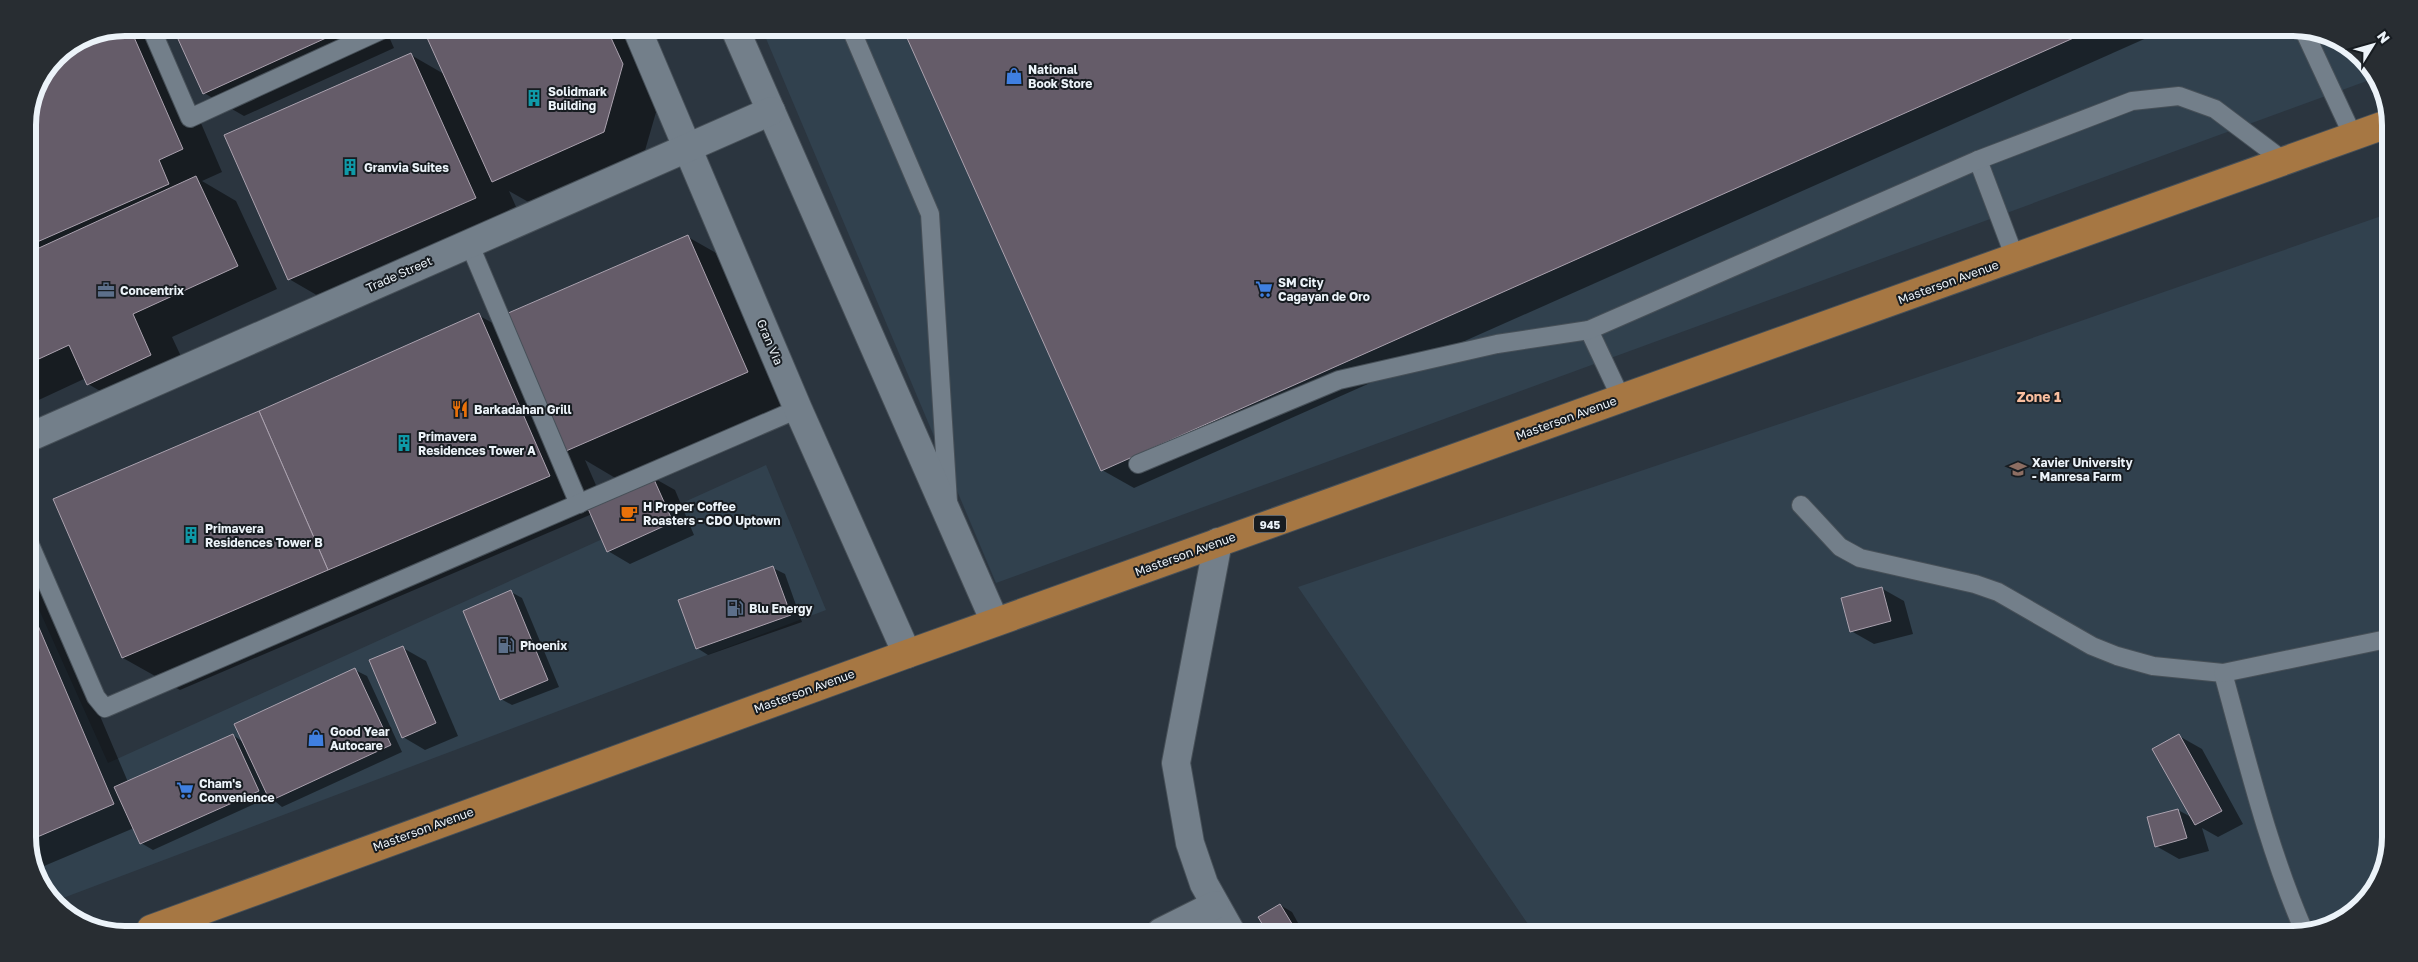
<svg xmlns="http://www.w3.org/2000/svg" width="2418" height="962" font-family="'Golos Text',sans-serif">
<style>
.built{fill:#31414e}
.shadow{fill:#0007}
.building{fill:#655c69;stroke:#aba2af}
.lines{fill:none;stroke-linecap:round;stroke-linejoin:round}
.lane-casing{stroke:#475058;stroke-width:20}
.street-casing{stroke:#475058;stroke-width:30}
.primary-casing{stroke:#475058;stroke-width:30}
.lane{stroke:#737f8a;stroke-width:18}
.street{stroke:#737f8a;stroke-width:28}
.primary{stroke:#a67743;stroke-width:28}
.labels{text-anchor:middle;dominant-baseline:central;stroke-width:4;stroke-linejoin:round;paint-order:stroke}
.shield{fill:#171c21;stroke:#acb2b8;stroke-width:1}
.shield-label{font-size:11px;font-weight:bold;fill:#ecf3f9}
.poi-label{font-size:12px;font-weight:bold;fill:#ecf3f9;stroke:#171c21;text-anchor:start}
.street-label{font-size:12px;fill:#ecf3f9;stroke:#171c21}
.neighbourhood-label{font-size:14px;font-weight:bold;fill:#f9be9f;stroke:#171c21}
.rim{fill:none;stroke:#ecf3f9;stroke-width:6}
</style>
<rect width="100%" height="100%" fill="#2b353f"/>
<!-- built -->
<g class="built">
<polygon points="762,29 2324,33 2370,66 2375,78 996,583"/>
<polygon points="2390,213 2385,868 2347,918 2293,934 1534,933 1298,587 1998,350"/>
<polygon points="766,465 826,610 55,901 48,896 28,843 28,585 108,763"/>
</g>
<!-- shadow -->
<g class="shadow">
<polygon points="125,28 160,28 222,172 202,181 236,201 277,289 172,337 191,378 128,407 88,384 86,378 28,405 28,119 35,88 56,56 88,35"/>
<polygon points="174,28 385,28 394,48 244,116 204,93"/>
<polygon points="434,28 636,29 663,88 644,154 532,204 509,191 525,227 339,308 289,279 411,55 444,74"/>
<polygon points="904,29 2160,32 1134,488 1102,470"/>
<polygon points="688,237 739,266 798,401 617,479 585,460 602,499 652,477 675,490 694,535 630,564 608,551 592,514 180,690 123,658 55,500 478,315 518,337"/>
<polygon points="28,565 39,572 128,782 233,735 243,742 355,670 367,676 402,752 282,807 270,797 153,850 141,843 134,828 37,869 28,843"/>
<polygon points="773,568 785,574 802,622 708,655 697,648"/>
<polygon points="1881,588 1904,601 1913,634 1874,644 1851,631"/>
<polygon points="511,592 522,598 559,687 512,705 501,699"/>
<polygon points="403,648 426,661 458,736 425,750 403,737"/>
<polygon points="2179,736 2202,749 2243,824 2218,837 2202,828 2209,851 2179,859 2156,846 2178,810 2193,818"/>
<polygon points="1280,905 1292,912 1303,932 1268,932 1260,917"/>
</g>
<!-- building -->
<g class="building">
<polygon points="125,28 130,28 183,149 159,160 169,184 28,246 28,119 35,88 56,56 88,35"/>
<polygon points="173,28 348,28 203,94"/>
<polygon points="431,28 607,29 623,64 604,132 492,182 424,31"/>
<polygon points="903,29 2087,32 1101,471"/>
<polygon points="411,53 476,198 288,280 224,135"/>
<polygon points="196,176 238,266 133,314 151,355 87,385 69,345 28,364 28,253"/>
<polygon points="688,235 748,372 566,451 506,314"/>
<polygon points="479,313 550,476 328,570 259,411"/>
<polygon points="2389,353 2389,367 2385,355"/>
<polygon points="259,411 328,570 122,658 53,499"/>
<polygon points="652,475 673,522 607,552 586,504"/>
<polygon points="773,566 791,615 696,649 678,600"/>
<polygon points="1882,587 1891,621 1850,632 1841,598"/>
<polygon points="511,590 548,680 500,700 463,611"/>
<polygon points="28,602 114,804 28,841"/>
<polygon points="403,646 436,723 402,738 369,660"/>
<polygon points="355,668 391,745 270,801 234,724"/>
<polygon points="233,734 259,791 140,844 114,787"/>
<polygon points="2179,734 2222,811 2195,825 2152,749"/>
<polygon points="2178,809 2187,838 2155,847 2147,817"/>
<polygon points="1280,904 1297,932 1267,932 1258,917"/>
</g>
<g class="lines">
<!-- lane casing -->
<g class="lane-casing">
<g id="lane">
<polyline points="151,28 190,118 386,28"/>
<polyline points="851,29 930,214 948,502"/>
<polyline points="2305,33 2353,136"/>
<polyline points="1978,160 2015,258"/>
<polyline points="469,243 579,504"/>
<polyline points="1589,330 1621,398"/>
<polyline points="1138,464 1339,380 1497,344 1589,330 1978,160 2132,101 2179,96 2215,109 2284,161"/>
<path d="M1801,505L1840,547L1860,558L1975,584L1998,592L2092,646L2117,656L2153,666L2223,673C2247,760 2268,848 2304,931"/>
<polyline points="28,540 96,697 105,708 798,409"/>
<polyline points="2223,673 2387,639"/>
</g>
</g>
<!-- street casing -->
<g class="street-casing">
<g id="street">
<polyline points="637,29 798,409 907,654"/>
<polyline points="735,29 995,622"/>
<polyline points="28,438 771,111"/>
<polyline points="1218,542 1176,763 1190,843 1204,884 1231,932"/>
<polyline points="1161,932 1215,905"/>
</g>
</g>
<!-- primary casing -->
<g class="primary-casing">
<polyline id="primary" points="151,929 907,654 2390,123"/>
</g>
<!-- lane -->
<use href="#lane" class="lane"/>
<!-- street -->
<use href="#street" class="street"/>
<!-- primary -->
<use href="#primary" class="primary"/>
</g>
<!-- icons -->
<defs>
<g id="shop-bare" transform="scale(1.35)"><path d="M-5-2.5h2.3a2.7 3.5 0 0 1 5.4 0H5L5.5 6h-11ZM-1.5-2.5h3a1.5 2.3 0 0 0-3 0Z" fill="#3f7fe0" stroke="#171c21" stroke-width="2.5" paint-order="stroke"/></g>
<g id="building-bare" transform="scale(1.35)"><path d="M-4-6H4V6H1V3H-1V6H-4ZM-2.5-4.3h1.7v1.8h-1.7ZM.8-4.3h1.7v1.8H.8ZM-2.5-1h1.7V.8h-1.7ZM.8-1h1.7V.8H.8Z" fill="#0f9aa8" stroke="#171c21" stroke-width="2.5" paint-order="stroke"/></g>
<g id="supermarket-bare" transform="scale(1.35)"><path d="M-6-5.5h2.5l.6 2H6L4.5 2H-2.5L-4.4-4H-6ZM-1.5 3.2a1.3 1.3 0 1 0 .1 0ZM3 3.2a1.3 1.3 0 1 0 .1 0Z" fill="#3f7fe0" stroke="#171c21" stroke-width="2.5" paint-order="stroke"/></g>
<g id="office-bare" transform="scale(1.35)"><path d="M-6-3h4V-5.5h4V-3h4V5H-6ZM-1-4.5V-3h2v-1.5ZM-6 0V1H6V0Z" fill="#5c6f8a" stroke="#171c21" stroke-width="2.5" paint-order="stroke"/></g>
<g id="restaurant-bare" transform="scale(1.35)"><path d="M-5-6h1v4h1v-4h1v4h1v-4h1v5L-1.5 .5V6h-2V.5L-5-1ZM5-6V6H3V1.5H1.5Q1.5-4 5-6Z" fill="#e8710a" stroke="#171c21" stroke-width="2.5" paint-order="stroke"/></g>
<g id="university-bare" transform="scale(1.35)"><path d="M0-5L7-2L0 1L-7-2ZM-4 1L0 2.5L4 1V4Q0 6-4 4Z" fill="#8d6e63" stroke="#171c21" stroke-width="2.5" paint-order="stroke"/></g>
<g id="cafe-bare" transform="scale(1.35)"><path d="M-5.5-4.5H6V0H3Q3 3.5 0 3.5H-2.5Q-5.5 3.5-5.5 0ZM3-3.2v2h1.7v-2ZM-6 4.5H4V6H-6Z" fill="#e8710a" stroke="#171c21" stroke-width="2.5" paint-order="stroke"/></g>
<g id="fuel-bare" transform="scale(1.35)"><path d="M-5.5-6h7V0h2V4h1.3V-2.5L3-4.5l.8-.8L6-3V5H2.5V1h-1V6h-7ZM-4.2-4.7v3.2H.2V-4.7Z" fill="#5c6f8a" stroke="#171c21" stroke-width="2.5" paint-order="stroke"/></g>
</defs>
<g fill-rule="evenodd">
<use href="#shop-bare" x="1014" y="76"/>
<use href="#building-bare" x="534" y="98"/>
<use href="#building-bare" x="350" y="167"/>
<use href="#supermarket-bare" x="1264" y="289"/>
<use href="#office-bare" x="106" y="290"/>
<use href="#restaurant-bare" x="460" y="409"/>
<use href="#building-bare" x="404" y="443"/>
<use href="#university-bare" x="2018" y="469"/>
<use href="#cafe-bare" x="629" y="513"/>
<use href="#building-bare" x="191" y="535"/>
<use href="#fuel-bare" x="735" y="608"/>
<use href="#fuel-bare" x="506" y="645"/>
<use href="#shop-bare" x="316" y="738"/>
<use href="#supermarket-bare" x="185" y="790"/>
</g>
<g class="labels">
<!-- shield labels -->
<rect class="shield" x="1254" y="515.5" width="32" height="17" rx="4"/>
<g class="shield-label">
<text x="1270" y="524">945</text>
</g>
<!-- poi labels -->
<g class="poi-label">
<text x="1028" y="69">National<tspan x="1028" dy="14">Book Store</tspan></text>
<text x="548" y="91">Solidmark<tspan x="548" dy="14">Building</tspan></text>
<text x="364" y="167">Granvia Suites</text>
<text x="1278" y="282">SM City<tspan x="1278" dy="14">Cagayan de Oro</tspan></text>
<text x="120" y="290">Concentrix</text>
<text x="474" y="409">Barkadahan Grill</text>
<text x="418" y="436">Primavera<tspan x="418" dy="14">Residences Tower A</tspan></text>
<text x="2032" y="462">Xavier University<tspan x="2032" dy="14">- Manresa Farm</tspan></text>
<text x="643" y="506">H Proper Coffee<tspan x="643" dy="14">Roasters - CDO Uptown</tspan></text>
<text x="205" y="528">Primavera<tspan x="205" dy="14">Residences Tower B</tspan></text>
<text x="749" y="608">Blu Energy</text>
<text x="520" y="645">Phoenix</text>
<text x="330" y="731">Good Year<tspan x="330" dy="14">Autocare</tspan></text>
<text x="199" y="783">Cham's<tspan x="199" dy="14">Convenience</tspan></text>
</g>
<!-- street labels -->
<g class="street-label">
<text transform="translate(399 274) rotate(-24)">Trade Street</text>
<text transform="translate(1948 282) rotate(-20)">Masterson Avenue</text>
<text transform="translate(770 342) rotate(67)">Gran Via</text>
<text transform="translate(1566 418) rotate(-20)">Masterson Avenue</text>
<text transform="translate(1185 554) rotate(-20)">Masterson Avenue</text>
<text transform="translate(804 691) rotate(-20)">Masterson Avenue</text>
<text transform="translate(423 829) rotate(-20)">Masterson Avenue</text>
</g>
<!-- neighbourhood labels -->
<g class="neighbourhood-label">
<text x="2039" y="396">Zone 1</text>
</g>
</g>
<!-- crop -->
<path d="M0 0H2418V962H0ZM125 36H2293A89 89 0 0 1 2382 125V837A89 89 0 0 1 2293 926H125A89 89 0 0 1 36 837V125A89 89 0 0 1 125 36Z" fill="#282d32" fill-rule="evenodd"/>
<path class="rim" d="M125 36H2293A89 89 0 0 1 2382 125V837A89 89 0 0 1 2293 926H125A89 89 0 0 1 36 837V125A89 89 0 0 1 125 36Z"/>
<!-- north arrow -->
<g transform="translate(2373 45) rotate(53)" stroke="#171c21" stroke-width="4" paint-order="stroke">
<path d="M0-4L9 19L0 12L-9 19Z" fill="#ecf3f9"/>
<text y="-8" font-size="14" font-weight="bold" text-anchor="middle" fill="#ecf3f9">N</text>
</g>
</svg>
